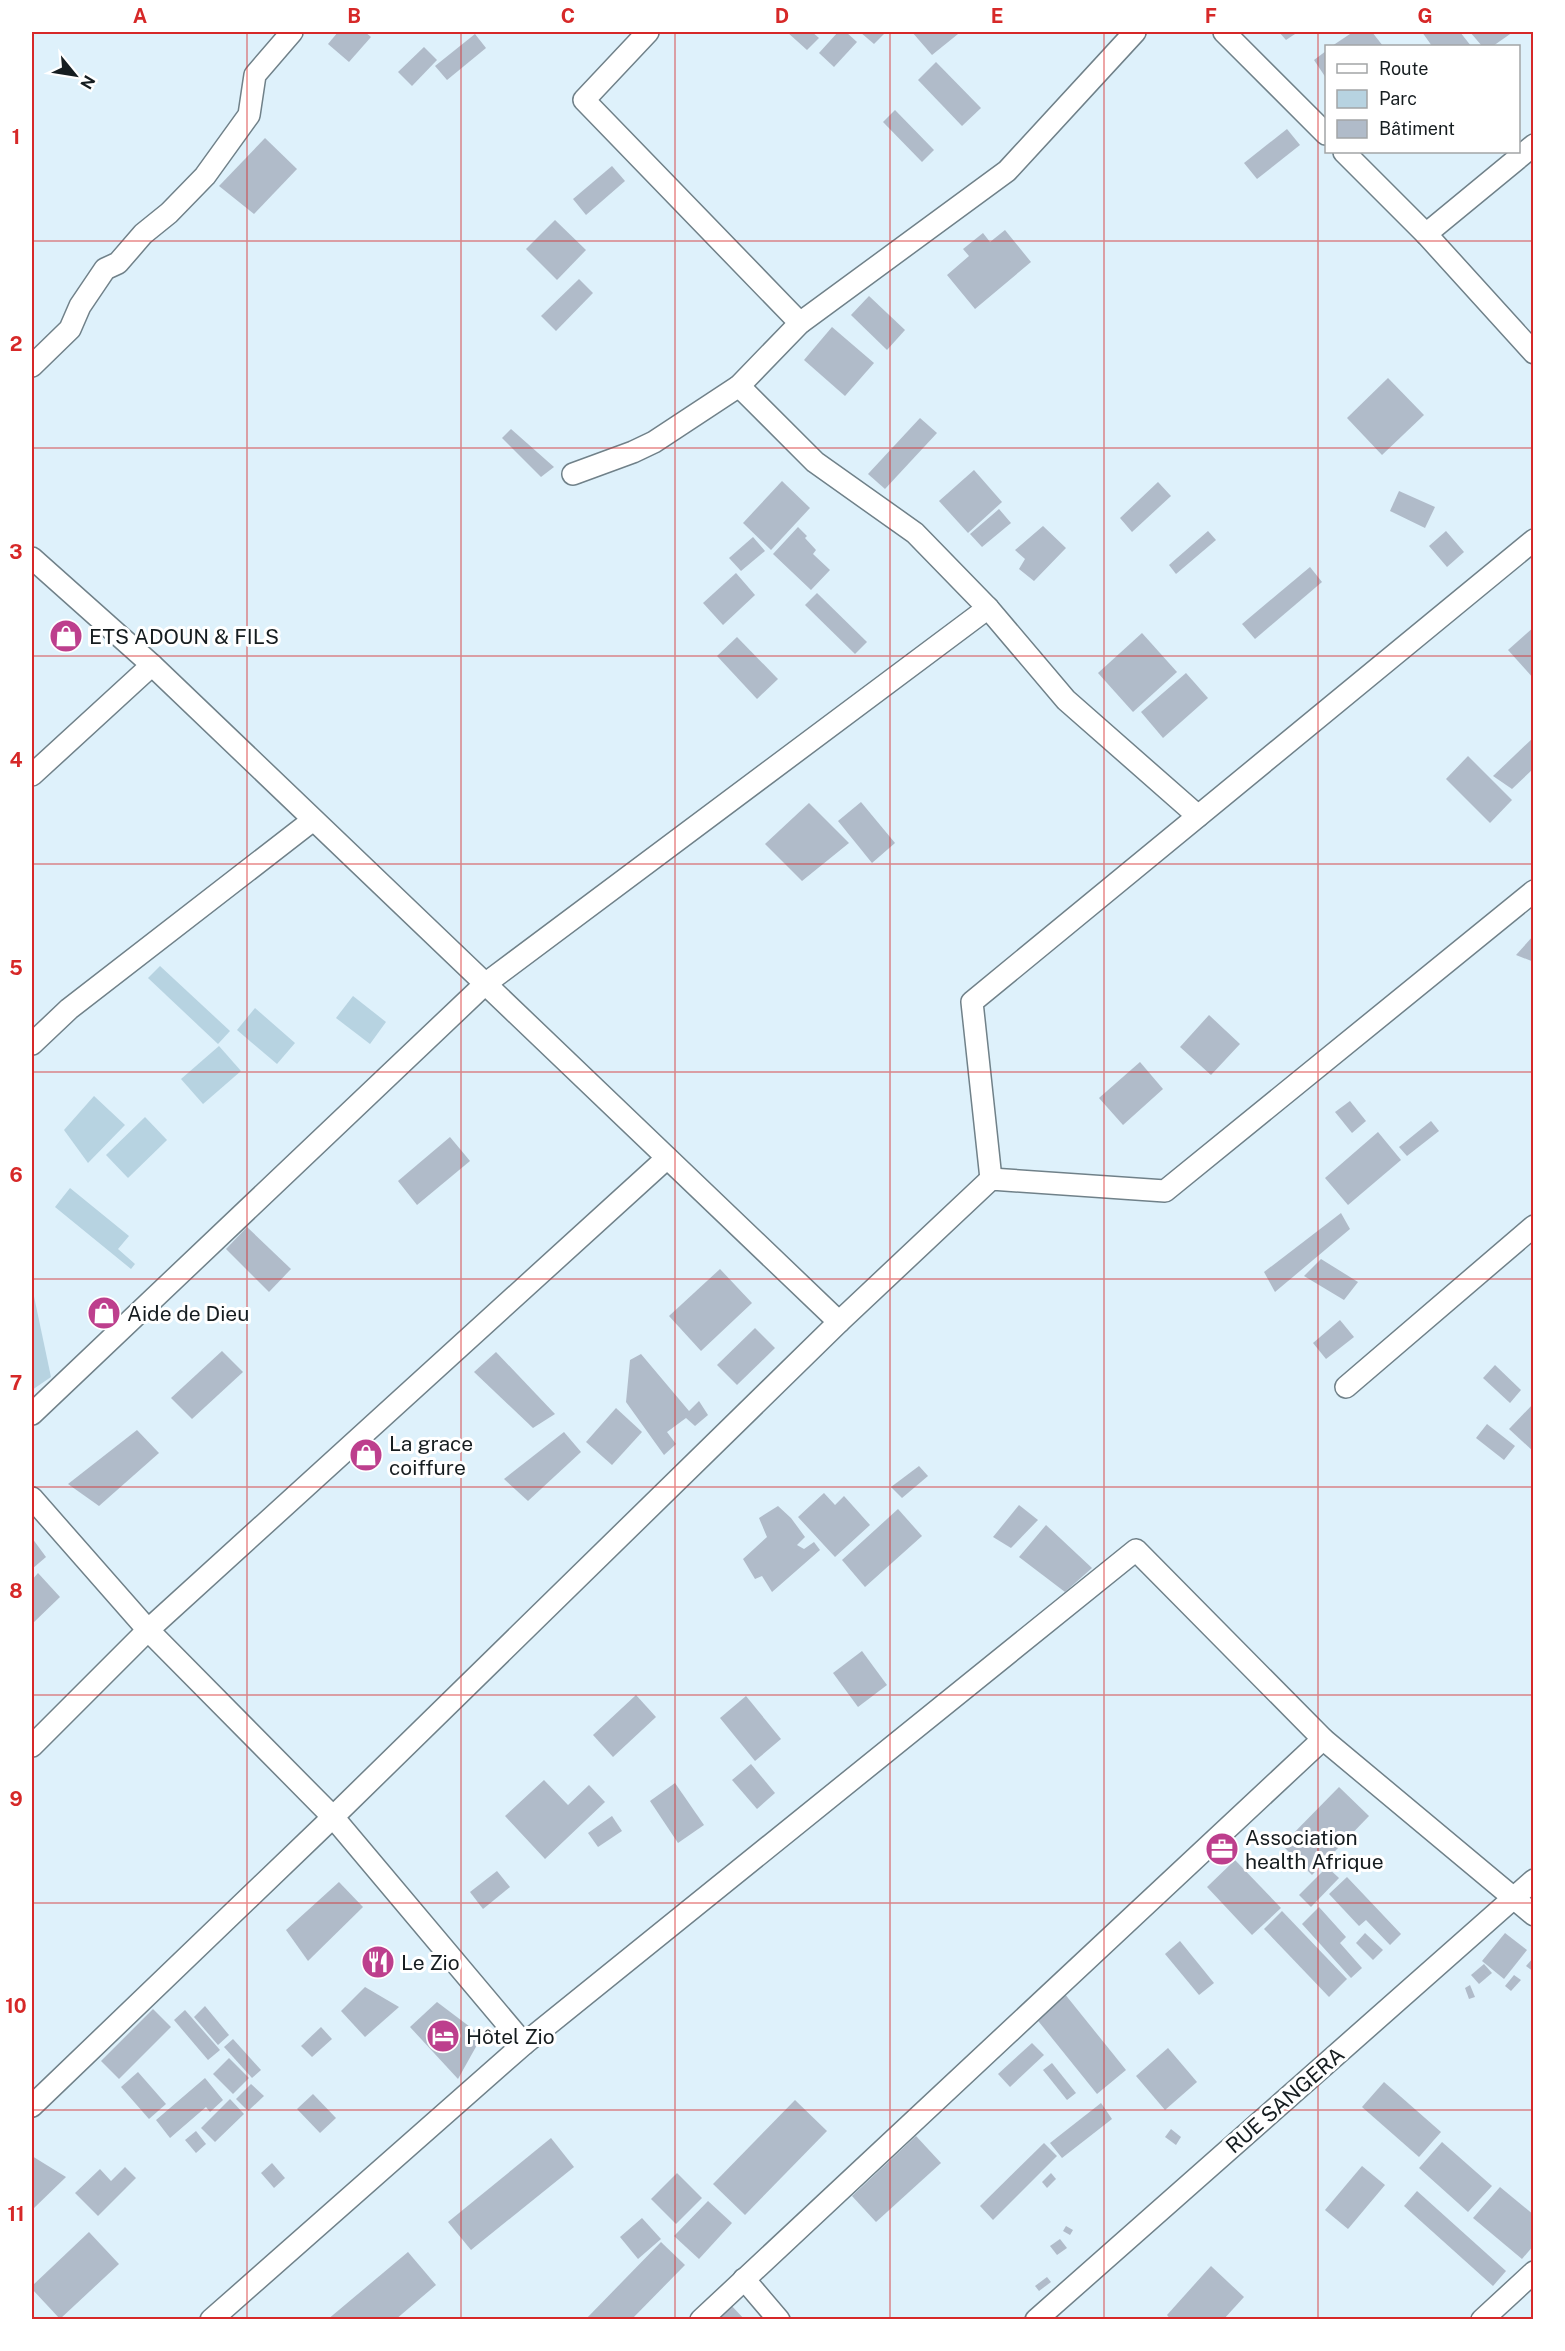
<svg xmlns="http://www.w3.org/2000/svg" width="1565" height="2351" font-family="'Public Sans',sans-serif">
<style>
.green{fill:#b7d3e1}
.building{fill:#b0bbc9}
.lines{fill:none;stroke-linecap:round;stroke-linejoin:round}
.minor-casing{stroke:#708189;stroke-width:24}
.minor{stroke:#fff;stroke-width:21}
.grid{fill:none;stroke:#d62828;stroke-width:1.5;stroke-opacity:0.55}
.labels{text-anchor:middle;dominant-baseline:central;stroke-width:6;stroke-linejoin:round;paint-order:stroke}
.poi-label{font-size:21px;fill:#161d20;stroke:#fff;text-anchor:start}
.street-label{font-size:21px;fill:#161d20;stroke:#fff}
.neatline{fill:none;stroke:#d62828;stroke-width:2}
.grid-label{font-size:20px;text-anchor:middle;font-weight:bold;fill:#d62828}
</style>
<rect width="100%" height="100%" fill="#def1fb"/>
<!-- green -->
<g class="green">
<polygon points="160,966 230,1031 218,1044 148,978"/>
<polygon points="353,996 386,1022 370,1044 336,1018"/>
<polygon points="255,1008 295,1043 277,1064 237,1030"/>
<polygon points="219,1046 241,1071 203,1104 181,1079"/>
<polygon points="94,1096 125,1125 88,1163 64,1130"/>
<polygon points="145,1117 167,1140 128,1178 106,1155"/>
<polygon points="70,1188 129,1236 118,1249 135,1264 131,1269 55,1207"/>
<polygon points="32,1287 51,1377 32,1390"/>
</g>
<!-- building -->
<g class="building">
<polygon points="338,32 365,32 371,37 349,62 328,44"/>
<polygon points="787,32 812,32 819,38 807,50"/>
<polygon points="838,32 846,32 857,42 834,67 819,53"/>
<polygon points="860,32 886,32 874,44"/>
<polygon points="912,32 956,32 958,34 932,55"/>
<polygon points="1279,32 1298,32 1286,40"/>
<polygon points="1353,32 1372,32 1383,46 1332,46"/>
<polygon points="1422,32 1460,32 1471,46 1432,46"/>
<polygon points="1470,32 1513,32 1493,46 1482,46"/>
<polygon points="475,34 486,48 447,80 435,66"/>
<polygon points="424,47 437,60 412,86 398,72"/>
<polygon points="1326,51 1326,78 1314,60"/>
<polygon points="936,62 981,108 962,126 918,80"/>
<polygon points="895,110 934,150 922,162 883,122"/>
<polygon points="1287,129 1300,145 1257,179 1244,163"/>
<polygon points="265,138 297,169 254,214 219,186"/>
<polygon points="612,166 625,181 586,215 573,199"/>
<polygon points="555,220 586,250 557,280 526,249"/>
<polygon points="1005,230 1031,262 975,309 947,275 969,256 963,249 983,233 990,242"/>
<polygon points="579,279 593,293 556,331 541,316"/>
<polygon points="869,296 905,330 887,350 851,315"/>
<polygon points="832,327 874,363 845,396 804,360"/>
<polygon points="1388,378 1424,415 1382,455 1347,418"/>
<polygon points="920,418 937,433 885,489 868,474"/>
<polygon points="511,429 554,467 541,477 502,438"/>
<polygon points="974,470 1002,502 968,533 939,501"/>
<polygon points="782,481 810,508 771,550 743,523"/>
<polygon points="1158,482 1171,496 1132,532 1120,518"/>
<polygon points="1399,491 1435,507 1425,528 1390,511"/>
<polygon points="999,509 1011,523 982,547 970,534"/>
<polygon points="1043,526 1066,548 1034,581 1019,569 1025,559 1015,550"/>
<polygon points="798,527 807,536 805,538 816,550 813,554 830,570 811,590 773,554"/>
<polygon points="1208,531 1216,540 1176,574 1169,565"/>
<polygon points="1446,531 1464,552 1447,567 1429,546"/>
<polygon points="753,537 765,551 741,571 729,558"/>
<polygon points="1310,567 1322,582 1255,639 1242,624"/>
<polygon points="736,573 755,595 723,625 703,603"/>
<polygon points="817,593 867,642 855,654 805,605"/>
<polygon points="1534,627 1534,679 1508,650"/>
<polygon points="1142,633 1177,672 1133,712 1098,673"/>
<polygon points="737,637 778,679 757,699 717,656"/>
<polygon points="1186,673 1208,698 1163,738 1141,712"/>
<polygon points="1534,737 1534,768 1512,789 1493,776"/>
<polygon points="1468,756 1512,800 1490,823 1446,779"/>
<polygon points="861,802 895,843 872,863 838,821"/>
<polygon points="809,803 849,843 802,881 765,844"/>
<polygon points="1534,935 1534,962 1516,955"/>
<polygon points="1209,1015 1240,1044 1211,1075 1180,1047"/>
<polygon points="1140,1062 1163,1089 1123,1125 1099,1098"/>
<polygon points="1350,1101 1366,1121 1352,1133 1335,1112"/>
<polygon points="1431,1121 1439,1131 1407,1156 1399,1147"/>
<polygon points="1378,1132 1401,1160 1348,1205 1325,1178"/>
<polygon points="450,1137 470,1161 417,1205 398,1181"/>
<polygon points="1341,1213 1350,1229 1275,1292 1264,1272"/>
<polygon points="247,1227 291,1269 269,1292 226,1249"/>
<polygon points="1321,1259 1358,1282 1344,1300 1304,1276"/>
<polygon points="720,1269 752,1303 701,1351 669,1316"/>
<polygon points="1340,1320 1354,1337 1326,1359 1313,1343"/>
<polygon points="755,1328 775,1348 737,1385 717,1365"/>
<polygon points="222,1351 243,1372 192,1419 171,1398"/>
<polygon points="496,1352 555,1414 533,1428 474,1372"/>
<polygon points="641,1354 689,1411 699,1401 708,1415 695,1426 686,1418 667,1432 676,1444 664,1455 626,1402 630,1360"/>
<polygon points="1495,1365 1521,1390 1510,1403 1483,1378"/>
<polygon points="1534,1403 1534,1452 1509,1429"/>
<polygon points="616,1408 642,1432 612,1465 586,1442"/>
<polygon points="1487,1424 1515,1446 1504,1460 1476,1438"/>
<polygon points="137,1430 159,1453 99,1506 68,1484"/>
<polygon points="564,1432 581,1452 528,1501 504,1479"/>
<polygon points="919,1466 928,1476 902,1498 891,1487"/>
<polygon points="824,1493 835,1505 844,1496 870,1525 835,1557 798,1517"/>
<polygon points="1019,1505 1038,1520 1011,1548 993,1537"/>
<polygon points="778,1506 791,1518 805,1537 797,1545 804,1549 814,1542 820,1550 772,1592 762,1576 755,1579 743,1559 767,1537 759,1518"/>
<polygon points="898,1509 922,1536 865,1587 842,1560"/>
<polygon points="1046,1525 1092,1568 1065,1592 1019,1557"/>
<polygon points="32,1538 46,1557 32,1569"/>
<polygon points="38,1573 60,1597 32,1624 32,1580"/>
<polygon points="862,1651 887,1685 858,1707 833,1673"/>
<polygon points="636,1695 656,1717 613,1757 593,1735"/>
<polygon points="746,1696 781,1739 755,1761 720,1718"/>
<polygon points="751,1764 775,1793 757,1809 732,1780"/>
<polygon points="544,1780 568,1805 589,1785 605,1802 545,1859 505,1816"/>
<polygon points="675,1783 704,1825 678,1843 650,1801"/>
<polygon points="1339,1787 1369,1816 1312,1875 1282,1845"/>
<polygon points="612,1816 622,1831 598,1847 588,1833"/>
<polygon points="1235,1860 1281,1908 1252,1935 1207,1887"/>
<polygon points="1327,1867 1339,1878 1311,1907 1299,1895"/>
<polygon points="497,1871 510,1887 483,1909 470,1892"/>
<polygon points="1347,1877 1401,1934 1390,1945 1366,1920 1359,1926 1329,1894"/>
<polygon points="339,1882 363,1907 308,1961 286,1930"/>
<polygon points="1319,1907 1346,1937 1340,1943 1362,1968 1351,1978 1302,1924"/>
<polygon points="1282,1911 1347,1979 1329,1997 1264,1929"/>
<polygon points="1365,1933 1383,1950 1373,1960 1356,1943"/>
<polygon points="1505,1933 1527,1950 1504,1979 1482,1961"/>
<polygon points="1180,1941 1214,1983 1199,1995 1165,1954"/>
<polygon points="1534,1957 1534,1972 1526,1966"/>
<polygon points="1484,1964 1492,1973 1479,1984 1471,1975"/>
<polygon points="1514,1975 1521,1980 1511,1991 1505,1986"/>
<polygon points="1470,1985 1475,1997 1469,1999 1465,1988"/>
<polygon points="365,1987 399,2007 365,2037 341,2011"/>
<polygon points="1064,1993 1126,2070 1097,2094 1035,2017"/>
<polygon points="437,2002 482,2036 458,2079 410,2027"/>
<polygon points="205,2006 229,2035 218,2045 194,2017"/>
<polygon points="153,2009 171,2027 119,2079 101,2061"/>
<polygon points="185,2010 220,2050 208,2060 174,2020"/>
<polygon points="321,2027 332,2039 312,2057 301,2046"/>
<polygon points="233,2039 261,2070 252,2078 224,2047"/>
<polygon points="1032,2043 1044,2055 1010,2087 998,2074"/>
<polygon points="1168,2048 1197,2082 1165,2110 1136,2076"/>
<polygon points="229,2058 249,2078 233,2094 213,2074"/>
<polygon points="1052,2063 1076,2093 1067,2100 1043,2070"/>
<polygon points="138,2072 166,2104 149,2119 121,2087"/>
<polygon points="205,2078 223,2100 210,2112 206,2107 170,2138 156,2120"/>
<polygon points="1384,2082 1441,2132 1419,2157 1362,2107"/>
<polygon points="251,2084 264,2096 248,2111 236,2099"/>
<polygon points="313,2094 336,2118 320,2133 297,2109"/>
<polygon points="230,2099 244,2114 215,2142 201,2128"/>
<polygon points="795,2100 827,2131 745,2215 713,2184"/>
<polygon points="1101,2103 1112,2119 1062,2158 1050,2143"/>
<polygon points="1171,2129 1181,2137 1176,2145 1165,2137"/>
<polygon points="196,2131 206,2144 196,2153 185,2140"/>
<polygon points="916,2136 941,2163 876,2222 852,2196"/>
<polygon points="551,2138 574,2167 471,2250 448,2222"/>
<polygon points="1442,2142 1492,2186 1468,2212 1419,2168"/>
<polygon points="1044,2143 1057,2156 993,2220 980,2206"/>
<polygon points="32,2156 66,2177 32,2210"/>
<polygon points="272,2163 285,2178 274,2188 261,2173"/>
<polygon points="1362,2166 1385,2185 1348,2229 1325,2210"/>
<polygon points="125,2167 136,2178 98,2216 75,2193 100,2169 111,2181"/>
<polygon points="677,2173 702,2198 676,2224 651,2199"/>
<polygon points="1051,2173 1056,2179 1047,2188 1042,2182"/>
<polygon points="1500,2187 1534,2215 1534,2245 1522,2259 1473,2218"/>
<polygon points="1417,2191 1506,2271 1493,2286 1404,2206"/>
<polygon points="708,2201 732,2223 699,2259 674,2236"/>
<polygon points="642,2218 661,2239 638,2259 620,2237"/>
<polygon points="1066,2226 1073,2230 1070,2235 1063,2231"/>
<polygon points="89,2232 119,2264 60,2319 32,2289 32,2286"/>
<polygon points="1060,2239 1067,2248 1057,2255 1050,2246"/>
<polygon points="661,2242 685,2265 631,2320 585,2320"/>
<polygon points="408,2252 436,2285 395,2320 327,2320"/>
<polygon points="1211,2266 1244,2297 1223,2320 1171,2320 1167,2315"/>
<polygon points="1047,2277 1051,2282 1039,2291 1035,2286"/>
<polygon points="730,2304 745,2320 715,2320"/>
</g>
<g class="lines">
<!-- minor casing -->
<g class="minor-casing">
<g id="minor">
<polyline points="648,32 584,100 800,323"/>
<polyline points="1224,32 1326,134"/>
<polyline points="1344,152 1426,234 1534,353"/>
<polyline points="1426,234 1534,145"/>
<polyline points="32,366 70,329 80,306 105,269 118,263 143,234 169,213 205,176 249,115 255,75 292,32"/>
<polyline points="739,386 815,462 915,533 988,608 1066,700 1198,816"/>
<polyline points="573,474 633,452 654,442 739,386 800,323 1007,171 1135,32"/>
<polyline points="32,558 152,665 839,1322"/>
<polyline points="32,775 152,665"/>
<polyline points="32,1044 69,1009 313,820"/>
<polyline points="991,1179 972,1002 1534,540"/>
<polyline points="1346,1387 1534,1226"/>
<polyline points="32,1414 485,984 988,608"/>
<polyline points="32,1498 148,1630 333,1817 524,2044"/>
<polyline points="32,1746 148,1630 667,1158"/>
<polyline points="32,2106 333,1817 839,1322 991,1179 1165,1191 1534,891"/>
<polyline points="744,2279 779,2320"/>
<polyline points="211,2320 524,2044 1136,1550 1323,1739 1534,1915"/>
<polyline points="701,2320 1323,1739"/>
<polyline points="1036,2320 1534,1880"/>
<polyline points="1482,2320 1534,2272"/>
</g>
</g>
<!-- minor -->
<use href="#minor" class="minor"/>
</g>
<!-- grid -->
<path class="grid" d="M247,32V2320M461,32V2320M675,32V2320M890,32V2320M1104,32V2320M1318,32V2320M32,241H1534M32,448H1534M32,656H1534M32,864H1534M32,1072H1534M32,1279H1534M32,1487H1534M32,1695H1534M32,1903H1534M32,2110H1534"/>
<!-- icons -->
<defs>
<g id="shop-disc" transform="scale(1.725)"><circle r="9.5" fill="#bd3f8d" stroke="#fff"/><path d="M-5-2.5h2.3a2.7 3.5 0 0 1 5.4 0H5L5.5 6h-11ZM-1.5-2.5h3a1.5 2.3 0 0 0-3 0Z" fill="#fff"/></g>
<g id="office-disc" transform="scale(1.725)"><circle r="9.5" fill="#bd3f8d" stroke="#fff"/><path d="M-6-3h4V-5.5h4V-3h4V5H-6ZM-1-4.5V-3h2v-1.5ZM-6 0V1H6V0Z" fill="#fff"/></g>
<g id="restaurant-disc" transform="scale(1.725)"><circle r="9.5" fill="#bd3f8d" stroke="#fff"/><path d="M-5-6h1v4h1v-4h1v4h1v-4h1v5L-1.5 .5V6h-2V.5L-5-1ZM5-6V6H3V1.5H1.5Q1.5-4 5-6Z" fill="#fff"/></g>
<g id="hotel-disc" transform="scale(1.725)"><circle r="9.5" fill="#bd3f8d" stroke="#fff"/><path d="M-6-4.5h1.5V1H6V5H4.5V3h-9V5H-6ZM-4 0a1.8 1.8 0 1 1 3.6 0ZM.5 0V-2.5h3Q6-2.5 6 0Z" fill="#fff"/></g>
</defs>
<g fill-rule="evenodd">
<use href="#shop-disc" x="66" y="636"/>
<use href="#shop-disc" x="104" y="1313"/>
<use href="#shop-disc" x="366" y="1455"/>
<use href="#office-disc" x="1222" y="1849"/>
<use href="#restaurant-disc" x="378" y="1962"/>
<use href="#hotel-disc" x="443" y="2036"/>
</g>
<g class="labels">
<!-- poi labels -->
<g class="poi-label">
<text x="89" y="636">ETS ADOUN &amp; FILS</text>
<text x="127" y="1313">Aide de Dieu</text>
<text x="389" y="1443">La grace<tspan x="389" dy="24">coiffure</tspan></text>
<text x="1245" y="1837">Association<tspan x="1245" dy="24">health Afrique</tspan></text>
<text x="401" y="1962">Le Zio</text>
<text x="466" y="2036">Hôtel Zio</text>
</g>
<!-- street labels -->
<g class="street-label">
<text transform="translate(1285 2100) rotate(-41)">RUE SANGERA</text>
</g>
</g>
<!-- border -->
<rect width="1565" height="2351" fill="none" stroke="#ffffff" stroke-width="66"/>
<!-- legend -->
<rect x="1325" y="45" width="195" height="108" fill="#ffffff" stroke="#a2a5a6" stroke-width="1.5"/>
<rect x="1337" y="64" width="30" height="9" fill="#ffffff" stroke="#a2a5a6" stroke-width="1.5"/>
<text x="1379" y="75" font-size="18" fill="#161d20">Route</text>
<rect x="1337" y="90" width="30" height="18" fill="#b7d3e1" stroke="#a2a5a6" stroke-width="1.5"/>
<text x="1379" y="105" font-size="18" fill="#161d20">Parc</text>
<rect x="1337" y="120" width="30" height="18" fill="#b0bbc9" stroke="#a2a5a6" stroke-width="1.5"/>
<text x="1379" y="135" font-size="18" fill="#161d20">Bâtiment</text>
<!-- north arrow -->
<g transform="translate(75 75) rotate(120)" stroke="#ffffff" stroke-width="4.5" paint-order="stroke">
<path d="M0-4.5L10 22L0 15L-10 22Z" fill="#161d20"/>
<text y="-9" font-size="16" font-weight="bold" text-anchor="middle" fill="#161d20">N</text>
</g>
<rect x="33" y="33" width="1499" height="2285" class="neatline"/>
<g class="grid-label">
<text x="140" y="23">A</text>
<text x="354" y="23">B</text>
<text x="568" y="23">C</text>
<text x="782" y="23">D</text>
<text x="997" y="23">E</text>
<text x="1211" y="23">F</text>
<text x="1425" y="23">G</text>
<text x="16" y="144">1</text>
<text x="16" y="351">2</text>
<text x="16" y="559">3</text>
<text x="16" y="767">4</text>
<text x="16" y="975">5</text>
<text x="16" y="1182">6</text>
<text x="16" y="1390">7</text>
<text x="16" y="1598">8</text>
<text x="16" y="1806">9</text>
<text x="16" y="2013">10</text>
<text x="16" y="2221">11</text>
</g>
</svg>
